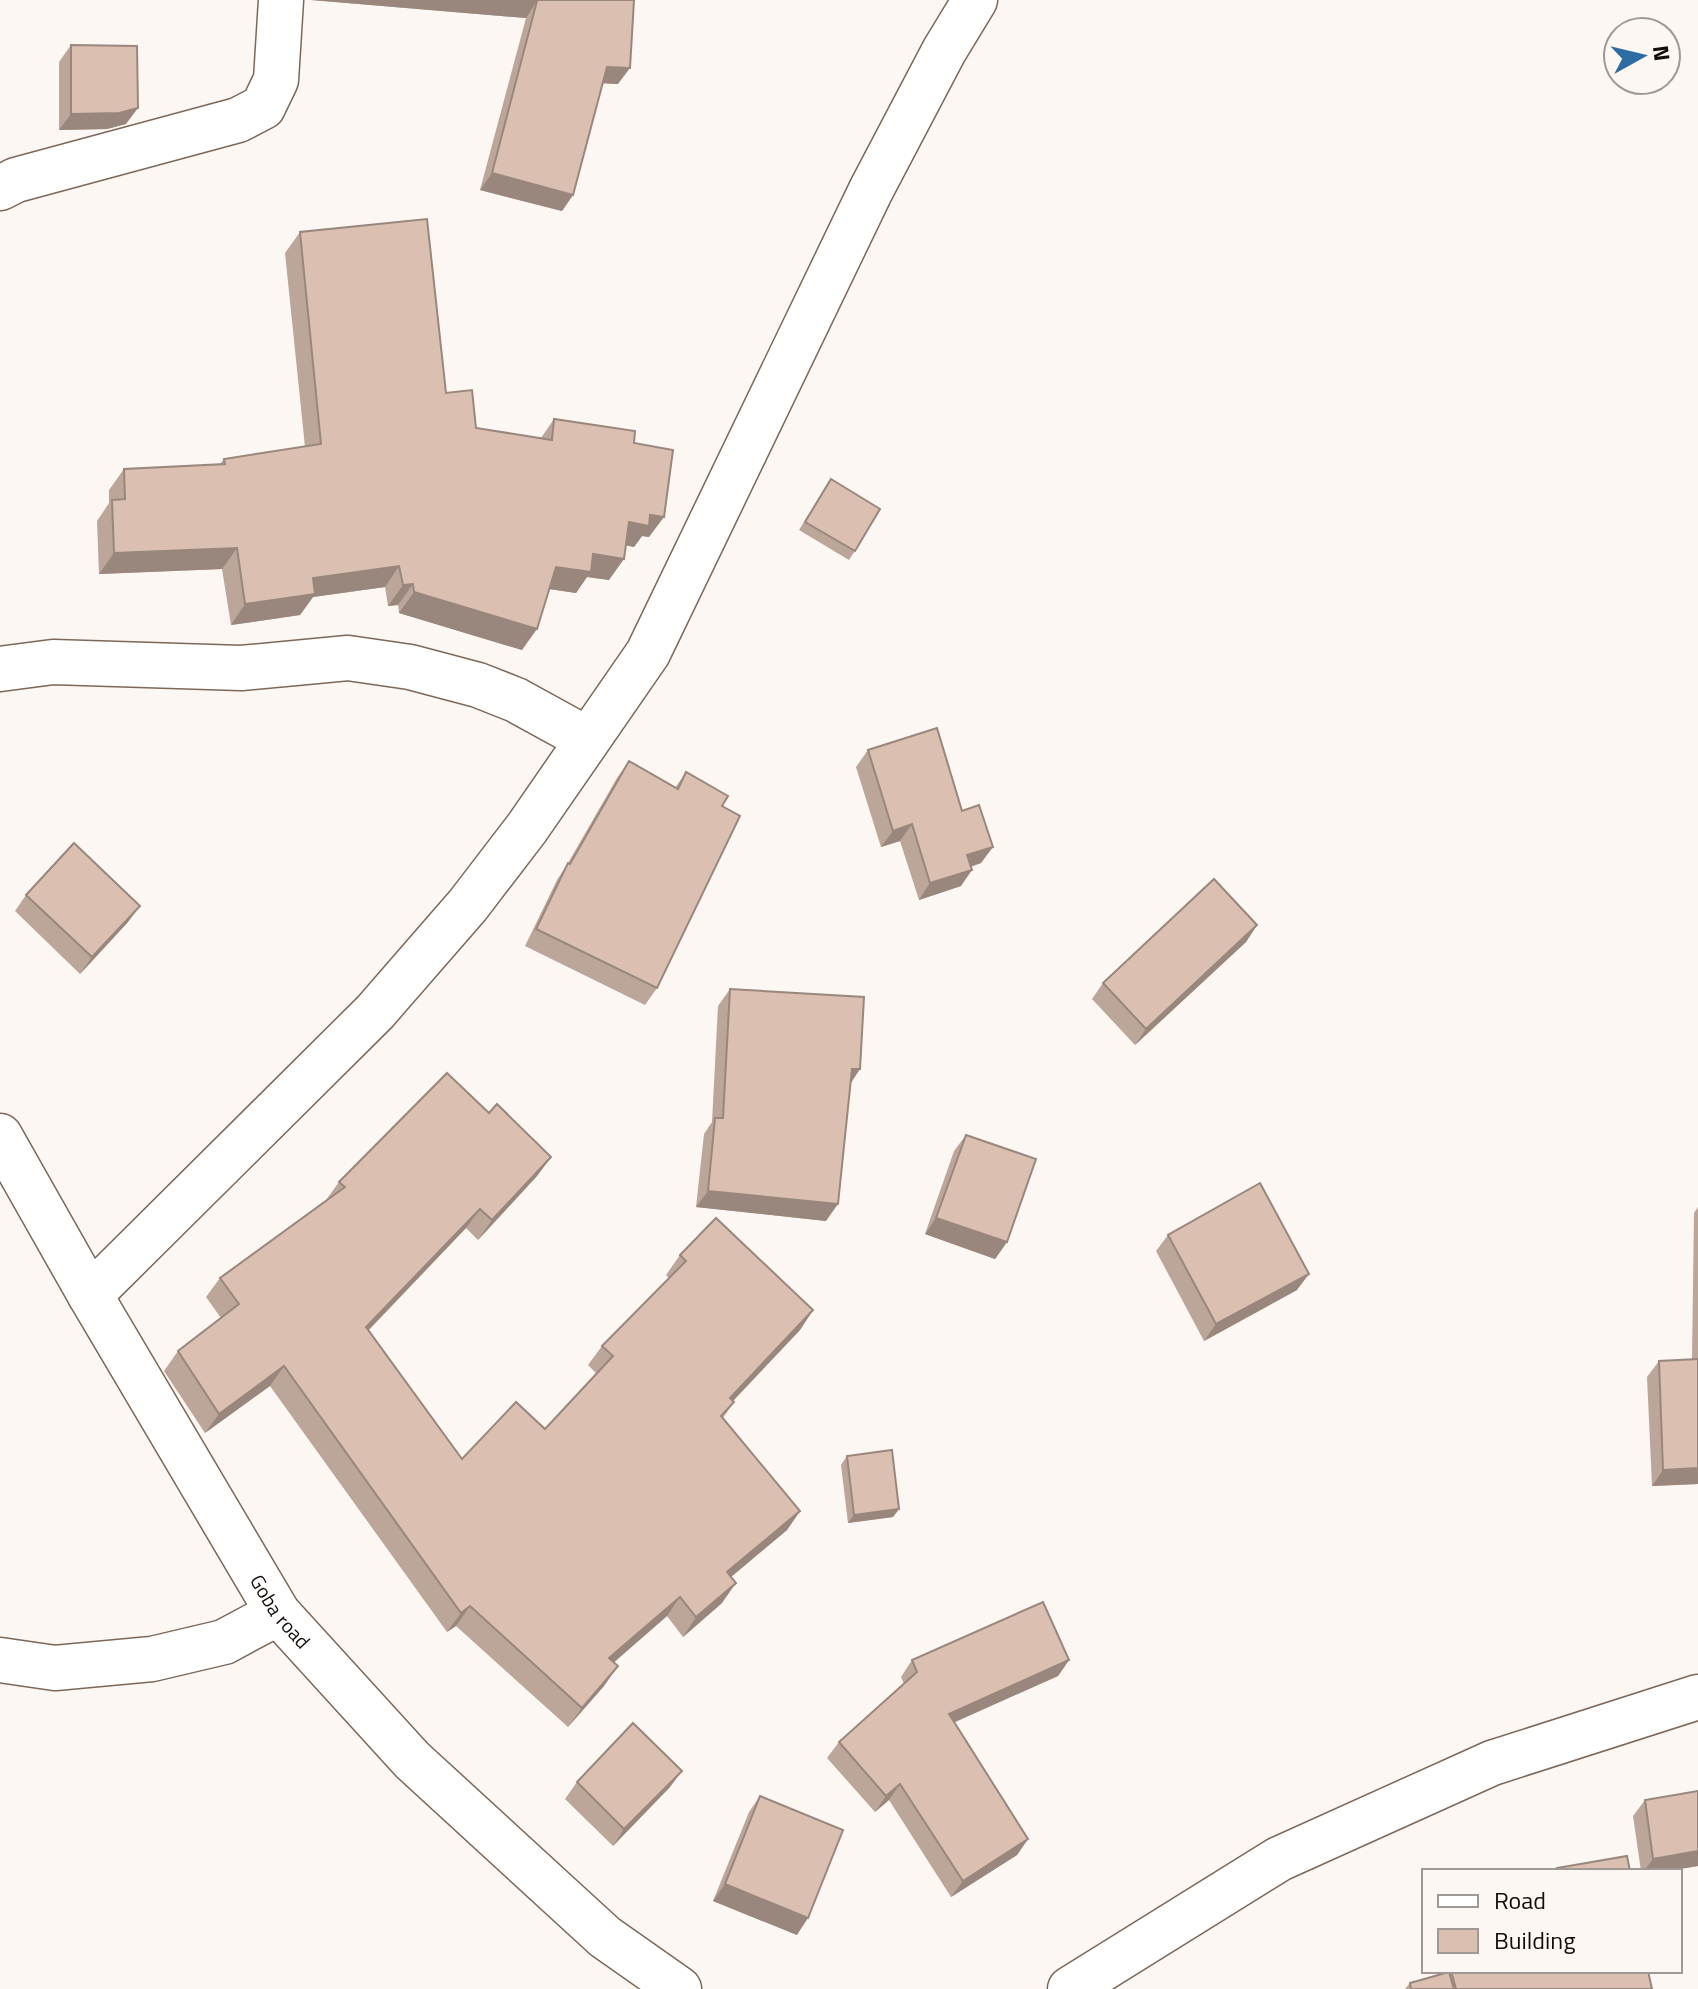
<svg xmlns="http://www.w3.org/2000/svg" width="1698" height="1989" font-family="'Titillium Web',sans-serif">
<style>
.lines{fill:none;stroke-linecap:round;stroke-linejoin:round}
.street-casing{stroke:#7d6757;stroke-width:47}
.secondary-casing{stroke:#7d6757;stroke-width:47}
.street{stroke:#fff;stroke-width:44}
.secondary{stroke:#fff;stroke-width:44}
.wall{fill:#bca599}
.shaded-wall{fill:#99867d}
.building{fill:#dbc0b2;stroke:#99867d;stroke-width:2}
.labels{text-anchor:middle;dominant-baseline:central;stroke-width:7;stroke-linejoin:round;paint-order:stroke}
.street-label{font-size:20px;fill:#140c07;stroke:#fcf7f3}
</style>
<rect width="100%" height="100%" fill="#fcf7f3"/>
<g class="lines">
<!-- street casing -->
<g class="street-casing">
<g id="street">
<polyline points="0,188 16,180 238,120 263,107 276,80 281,0"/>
<polyline points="0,669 53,662 241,668 348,658 410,667 478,685 516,700 587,739"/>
<polyline points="90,1295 375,1012 468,905 527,828 648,653 871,190 944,51 975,0"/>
<polyline points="0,1660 55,1668 152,1659 224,1642 278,1613"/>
<polyline points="1070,1989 1279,1859 1492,1763 1698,1697"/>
</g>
</g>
<!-- secondary casing -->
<g class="secondary-casing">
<g id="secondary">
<path id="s1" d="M0,1136L90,1295L278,1613L412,1760L605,1937L679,1989"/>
</g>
</g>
<!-- street -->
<use href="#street" class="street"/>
<!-- secondary -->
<use href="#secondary" class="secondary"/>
</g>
<!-- wall -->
<g class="wall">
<polygon points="311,0 634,0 618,84 603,83 573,195 562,211 480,190 526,18"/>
<polygon points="71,45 126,124 107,129 59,130 59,62"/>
<polygon points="300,232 476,428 541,438 554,419 634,443 649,537 642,536 634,547 626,545 609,580 587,577 576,593 550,589 522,650 399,613 398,605 388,606 385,587 313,597 300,615 231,625 222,569 99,574 97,521 109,503 109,490 124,469 220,464 224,459 305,447 285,253"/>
<polygon points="831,479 855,551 849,560 799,530"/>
<polygon points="868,750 962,811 981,863 971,867 961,886 919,900 900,841 881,847 856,767"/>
<polygon points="629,761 675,788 686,772 722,806 657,988 645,1005 525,946 557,880 568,863 617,778"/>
<polygon points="26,895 128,922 80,974 15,911"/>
<polygon points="1257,925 1246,942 1135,1045 1092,999 1103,983"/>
<polygon points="730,989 850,1083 826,1221 696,1207 704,1134 712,1122 718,1006"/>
<polygon points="489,1113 551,1157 537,1176 478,1240 466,1228 369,1330 462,1459 545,1429 597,1374 588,1365 602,1346 669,1278 666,1275 680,1255 813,1310 800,1330 733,1400 734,1402 723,1418 800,1511 787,1530 731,1577 722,1603 683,1637 667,1616 614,1662 604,1686 568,1727 456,1626 447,1632 270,1386 205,1433 164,1371 178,1351 221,1318 206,1297 220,1278 326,1200 339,1182"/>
<polygon points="966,1135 1007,1242 995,1259 925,1234 954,1151"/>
<polygon points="1698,1207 1698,1484 1652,1486 1647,1377 1659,1361 1692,1360 1694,1213"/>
<polygon points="1168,1235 1297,1290 1204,1341 1156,1251"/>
<polygon points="847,1456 899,1509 893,1517 848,1523 841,1465"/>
<polygon points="912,1660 1069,1660 1058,1676 955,1722 1028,1839 1017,1855 951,1897 889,1800 875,1812 827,1758 839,1742 904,1684 901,1677"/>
<polygon points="577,1782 670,1787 613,1846 565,1799"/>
<polygon points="1698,1791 1698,1866 1667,1871 1641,1871 1633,1816 1645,1800"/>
<polygon points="760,1796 797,1935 713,1901 749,1812"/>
<polygon points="1436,1971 1648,1971 1652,1989 1405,1989 1410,1983 1437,1975"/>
</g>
<!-- shaded-wall -->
<g class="shaded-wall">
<polygon points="311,0 523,0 537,1 526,18"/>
<polygon points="607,67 630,68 618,84 595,83"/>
<polygon points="138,108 126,124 107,129 59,130 71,114"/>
<polygon points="492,173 573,195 562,211 480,190"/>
<polygon points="650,515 664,517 649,537 642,536 634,547 614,543 629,522"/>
<polygon points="237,548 222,569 99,574 114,553"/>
<polygon points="593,554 624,559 609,580 587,577 576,593 542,588 556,567"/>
<polygon points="399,566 385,587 313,597 300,615 231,625 245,604 313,578"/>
<polygon points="413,584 398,605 388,606 403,585"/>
<polygon points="414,592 537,629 522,650 399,613"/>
<polygon points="912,824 900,841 881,847 893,831"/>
<polygon points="993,847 981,863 956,871 967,855"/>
<polygon points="972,870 961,886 919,900 930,883"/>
<polygon points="140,906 128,922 80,974 92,957"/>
<polygon points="1257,925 1246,942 1135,1045 1146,1029"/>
<polygon points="852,1069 860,1069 849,1086"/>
<polygon points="551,1157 537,1176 478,1240 492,1220"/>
<polygon points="708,1191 838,1204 826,1221 696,1207"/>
<polygon points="480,1209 466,1228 353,1346 366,1327"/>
<polygon points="936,1218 1007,1242 995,1259 925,1234"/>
<polygon points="1309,1274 1297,1290 1204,1341 1216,1324"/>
<polygon points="813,1310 800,1330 717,1418 730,1398"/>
<polygon points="284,1366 270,1386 205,1433 219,1414"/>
<polygon points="1698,1468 1698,1484 1652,1486 1663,1470"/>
<polygon points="899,1509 893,1517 848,1523 854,1515"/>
<polygon points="800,1511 787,1530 713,1592 727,1572"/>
<polygon points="736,1583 722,1603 683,1637 696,1617"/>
<polygon points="680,1597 667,1616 596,1678 609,1658"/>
<polygon points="470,1606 456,1626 447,1632 461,1613"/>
<polygon points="1069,1660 1058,1676 937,1730 949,1714"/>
<polygon points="618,1666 604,1686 568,1727 582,1708"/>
<polygon points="682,1771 670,1787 613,1846 624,1829"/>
<polygon points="900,1784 889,1800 875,1812 886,1796"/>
<polygon points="1028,1839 1017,1855 951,1897 963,1881"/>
<polygon points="1698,1851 1698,1866 1667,1871 1644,1871 1653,1859"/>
<polygon points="725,1884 808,1918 797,1935 713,1901"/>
</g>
<!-- building -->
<g class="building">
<polygon points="523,0 634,0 630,68 607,67 573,195 492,173 537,1"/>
<polygon points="71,45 137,46 138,108 119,113 71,114"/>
<polygon points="427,219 446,393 472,390 476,428 552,440 554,419 635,431 634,443 673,450 664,517 650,515 649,526 629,522 624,559 593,554 591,572 556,567 537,629 414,592 413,584 403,585 399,566 313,578 315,594 245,604 237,548 114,553 112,500 125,499 124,469 225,464 224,459 321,444 300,232"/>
<polygon points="831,479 880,509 855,551 805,522"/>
<polygon points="937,728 962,811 979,805 993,847 967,855 972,870 930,883 912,824 893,831 868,750"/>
<polygon points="629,761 678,789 686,772 728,796 722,806 740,816 657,988 536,929 568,863 570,864"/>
<polygon points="74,843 140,906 92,957 26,895"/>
<polygon points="1214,879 1257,925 1146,1029 1103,983"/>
<polygon points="730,989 864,997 860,1069 852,1069 838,1204 708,1191 715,1118 723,1118"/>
<polygon points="447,1073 489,1113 497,1104 551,1157 492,1220 480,1209 366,1327 462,1459 516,1402 545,1429 613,1356 602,1346 686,1261 680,1255 716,1218 813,1310 730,1398 734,1402 721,1416 800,1511 727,1572 736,1583 696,1617 680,1597 609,1658 618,1666 582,1708 470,1606 461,1613 284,1366 219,1414 178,1351 239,1304 220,1278 345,1187 339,1182"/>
<polygon points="966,1135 1036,1159 1007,1242 936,1218"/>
<polygon points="1260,1183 1309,1274 1216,1324 1168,1235"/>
<polygon points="1698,1359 1698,1468 1663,1470 1659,1361"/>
<polygon points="892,1450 899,1509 854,1515 847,1456"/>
<polygon points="1043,1602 1069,1660 949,1714 1028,1839 963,1881 900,1784 886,1796 839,1742 917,1672 912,1660"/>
<polygon points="633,1723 682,1771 624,1829 577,1782"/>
<polygon points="1698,1791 1698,1851 1653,1859 1645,1800"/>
<polygon points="760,1796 843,1830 808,1918 725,1884"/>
<polygon points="1627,1856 1630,1871 1558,1871 1557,1868"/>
<polygon points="1451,1971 1648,1971 1652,1989 1456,1989"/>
<polygon points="1449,1972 1454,1989 1411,1989 1410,1983"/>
</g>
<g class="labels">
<!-- street labels -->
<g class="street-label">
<text stroke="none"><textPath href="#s1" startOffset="552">Goba road</textPath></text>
</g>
</g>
<!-- legend -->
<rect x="1422" y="1869" width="260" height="104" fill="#fcf7f3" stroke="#9f9995" stroke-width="2"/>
<rect x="1438" y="1895" width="40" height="12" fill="#ffffff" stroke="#9f9995" stroke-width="2"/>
<text x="1494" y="1909" font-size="24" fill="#140c07">Road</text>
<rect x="1438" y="1929" width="40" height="24" fill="#dbc0b2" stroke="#9f9995" stroke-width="2"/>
<text x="1494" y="1949" font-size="24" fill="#140c07">Building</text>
<!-- north arrow -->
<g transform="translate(1642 56) rotate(82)"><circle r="38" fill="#fcf7f3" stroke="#9f9995" stroke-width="2"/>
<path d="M0-6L14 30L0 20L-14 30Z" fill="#2d6ca3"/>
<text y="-12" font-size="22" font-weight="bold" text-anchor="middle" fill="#140c07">N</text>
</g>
</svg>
